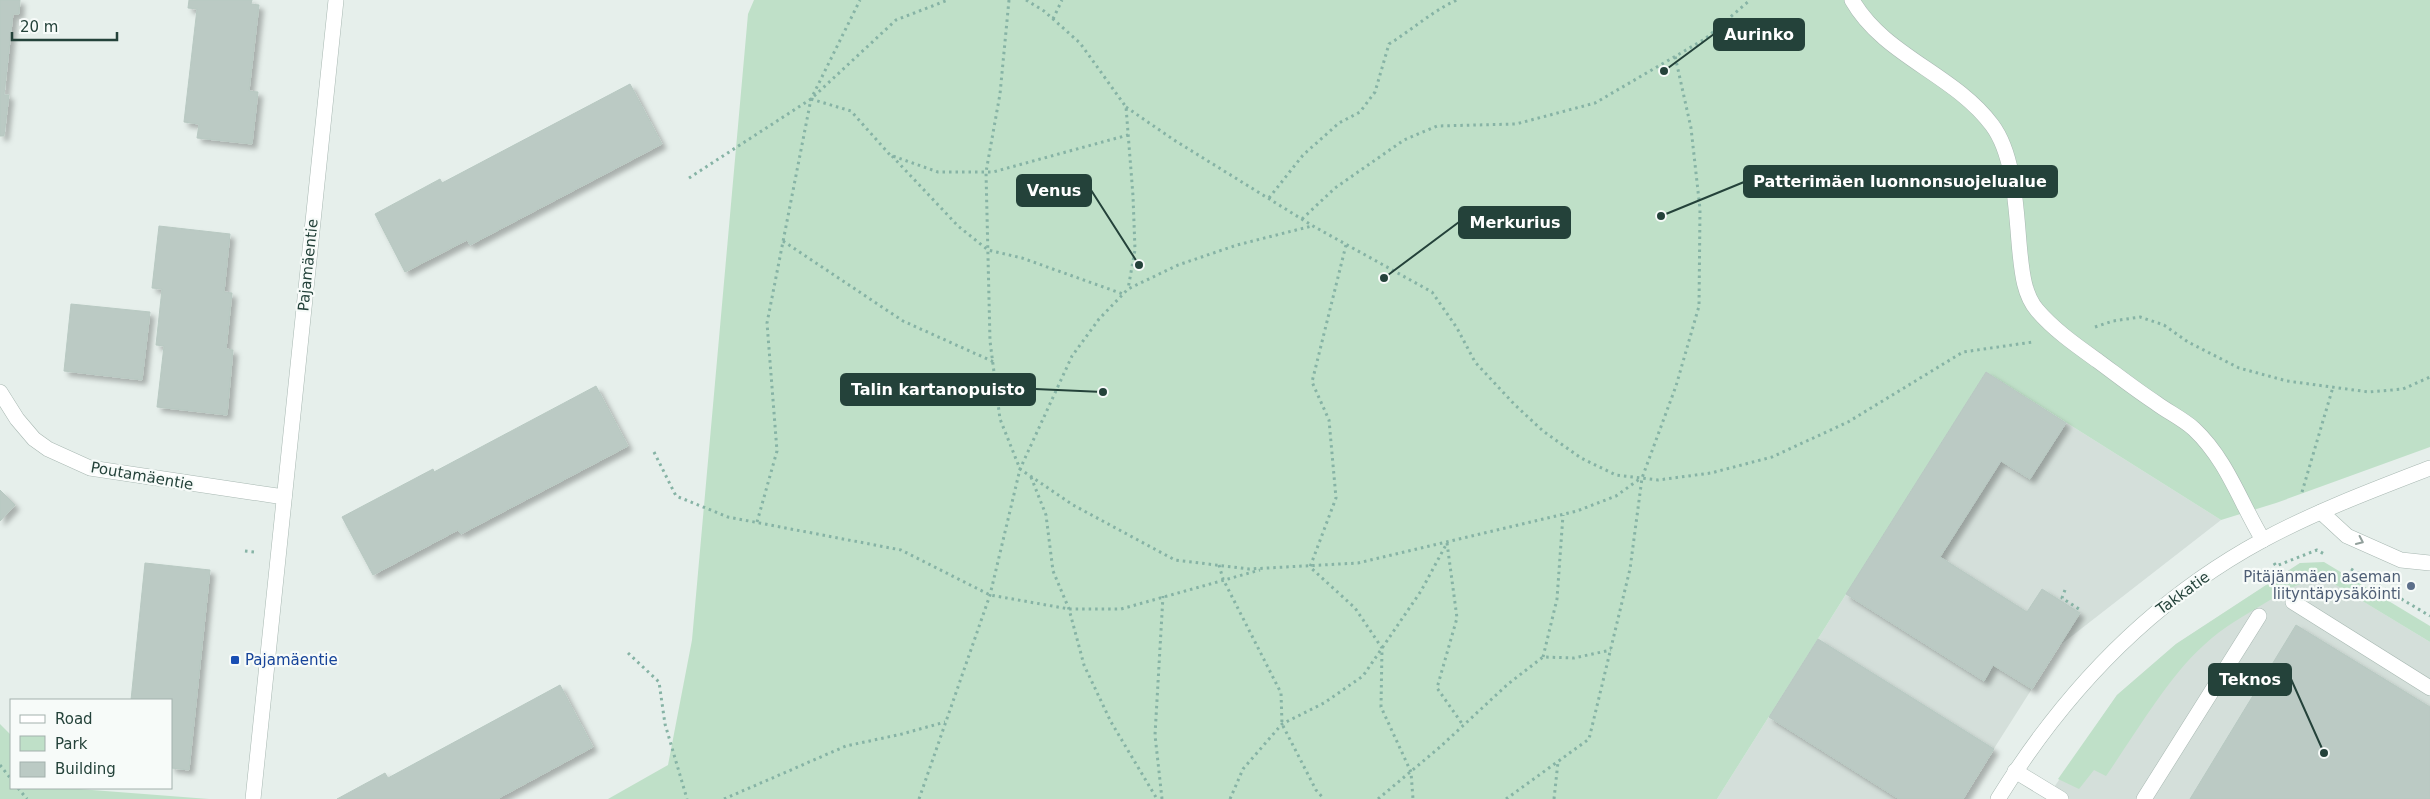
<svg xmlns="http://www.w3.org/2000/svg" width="2430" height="799" font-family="'DejaVu Sans',sans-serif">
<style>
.built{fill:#d4dfda}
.green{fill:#bfe0c8}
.building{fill:#bbcac4;stroke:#b8c9c2;filter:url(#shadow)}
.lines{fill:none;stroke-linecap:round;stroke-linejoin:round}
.lane-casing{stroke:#a8b8b2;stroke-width:16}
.street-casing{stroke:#a8b8b2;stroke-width:16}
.path{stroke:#86b3a5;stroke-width:3;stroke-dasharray:2.5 4;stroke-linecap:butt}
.lane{stroke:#fff;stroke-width:15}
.street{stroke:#fff;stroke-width:15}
.oneway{stroke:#92a09c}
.service-dot{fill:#5c6f8a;stroke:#f7fbf9;stroke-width:2}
.transit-dot{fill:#1a4fb4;stroke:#f7fbf9;stroke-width:2}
.labels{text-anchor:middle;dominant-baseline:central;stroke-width:4.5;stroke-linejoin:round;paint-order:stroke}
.street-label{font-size:15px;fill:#24423a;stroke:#f7fbf9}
.service-label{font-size:15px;fill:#4e5e75;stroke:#f7fbf9;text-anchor:end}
.transit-label{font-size:15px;fill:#164399;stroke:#f7fbf9;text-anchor:start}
.leader{fill:none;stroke:#24423a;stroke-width:2}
.callout-dot{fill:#24423a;stroke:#f7fbf9;stroke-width:2}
.callout{fill:#24423a;stroke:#24423a;stroke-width:2}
.callout-label{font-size:16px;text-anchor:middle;font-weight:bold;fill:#fff}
</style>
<defs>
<filter id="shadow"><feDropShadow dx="4.5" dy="4.5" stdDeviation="2.5" flood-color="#0004"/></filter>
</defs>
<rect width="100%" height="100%" fill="#e6efeb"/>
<!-- built -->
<g class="built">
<polygon points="1986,372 2221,520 2059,646 1962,799 1717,799"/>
<polygon points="2300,563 2430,642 2430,799 2046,799 2117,695 2176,644"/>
</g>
<!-- green -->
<g class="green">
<polygon points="754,0 2430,0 2430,447 2276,503 2221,520 1986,372 1717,799 608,799 668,765 692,640 748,14"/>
<path d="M2324,562L2430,626V642L2326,579C2305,578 2288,590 2270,600C2247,614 2223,627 2204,645C2168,677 2134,736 2106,776L2094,770L2079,789L2058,779L2117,695L2176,644L2300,563Z"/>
<polygon points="0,724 11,735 11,788 66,788 209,799 0,799"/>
</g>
<!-- building -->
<g class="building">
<polygon points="0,0 20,0 19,14 13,14 4,95 9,95 4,136 0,136"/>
<polygon points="189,0 252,0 251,4 259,5 249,91 258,92 252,144 197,138 199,124 184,122 197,9 188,8"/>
<polygon points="630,84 662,144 470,245 467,240 405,272 375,214 440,179 442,183"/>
<polygon points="159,226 230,234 224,292 232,293 226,349 233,350 227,415 157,407 164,346 156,345 162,289 152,288"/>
<polygon points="71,304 150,312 142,380 64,371"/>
<polygon points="1986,372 2066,423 2030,479 2001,461 1940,557 2027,612 2042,589 2080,613 2032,689 1993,665 1984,681 1846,594"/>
<polygon points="596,386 628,446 461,534 458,530 373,575 342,517 433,469 434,472"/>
<polygon points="0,490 15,505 0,521"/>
<polygon points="145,563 210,570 189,770 171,768 171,700 131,700"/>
<polygon points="2296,625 2430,707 2430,799 2190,799"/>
<polygon points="1818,639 1994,749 1963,799 1899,799 1769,717"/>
<polygon points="560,685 593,747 497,799 337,799 385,773 388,778"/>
</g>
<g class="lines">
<!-- lane casing -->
<g class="lane-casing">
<g id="lane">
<path d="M1852,0C1884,56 1954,74 1992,125C2016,157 2016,215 2020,253C2022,272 2024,295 2037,310C2054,330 2077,346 2098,361C2117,375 2136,390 2156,403C2168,412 2183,419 2194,429C2227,460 2240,502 2263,540"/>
<polyline points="2321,512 2347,536 2401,560 2430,563"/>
<polyline points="2293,602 2430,688"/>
<polyline points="2015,771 2061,799"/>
<polyline points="2144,799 2259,616"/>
</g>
</g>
<!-- street casing -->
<g class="street-casing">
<g id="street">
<polyline points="0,392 17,419 34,439 48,449 90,468 284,497"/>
<polyline points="253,799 336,0"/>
<path d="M1998,799C2064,692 2152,600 2263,540C2317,511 2373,490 2430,468"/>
</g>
</g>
<!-- path -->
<g class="path">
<polyline points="1009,0 1000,94 986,172 990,341 1000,419 1020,469 1073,505 1175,560 1249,569 1358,563 1577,511 1616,496 1641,478"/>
<polyline points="1026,0 1044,11 1080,43 1126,107 1133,196 1135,250 1128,289"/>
<polyline points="1053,19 1062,0"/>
<polyline points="811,99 851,111 890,155 938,172 993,172 1128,135"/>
<polyline points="1126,107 1174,140 1313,226 1432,292 1457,328 1475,362 1514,404 1543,431 1581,458 1616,475 1658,480 1711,473 1772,457 1848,422 1963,352 2033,342"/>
<polyline points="892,156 958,226 988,250 1022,258 1123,294"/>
<polyline points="689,178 811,99 896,20 948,0"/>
<path d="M1269,198L1303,155L1339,123L1360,112L1375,92L1389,44C1412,30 1432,11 1457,0"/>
<polyline points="1302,219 1335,188 1404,140 1437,126 1516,124 1595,103 1705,39 1750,0"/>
<polyline points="783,241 903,321 994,362"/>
<polyline points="1346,245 1312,382 1329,420 1336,498 1310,567 1355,608 1382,648 1381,707 1411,772 1413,799"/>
<polyline points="2095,327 2113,321 2140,317 2164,325 2188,342 2239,368 2287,381 2369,392 2403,389 2430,377"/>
<polyline points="654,452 676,496 728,517 901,550 990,595 1069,609 1121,609 1260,570"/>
<polyline points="1031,477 1046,515 1053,571 1069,609 1084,665 1111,722 1157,799"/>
<polyline points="2302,492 2333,387"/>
<polyline points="757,522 777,451 767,323 811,99 860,0"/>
<polyline points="1447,543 1457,618 1437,688 1463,725"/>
<polyline points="245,551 254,552"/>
<polyline points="2274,563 2276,566 2317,550 2326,555"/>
<polyline points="1219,565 1223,579 1281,693 1282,724 1316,790 1324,799"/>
<polyline points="2351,569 2430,616"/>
<polyline points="2065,590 2062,598 2082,611"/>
<polyline points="628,653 659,682 665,724 687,799"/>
<polyline points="1543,657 1557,599 1563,515"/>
<polyline points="0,765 11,779"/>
<polyline points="18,788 27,799"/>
<polyline points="724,799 846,746 902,734 945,722"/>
<polyline points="919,799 990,595 1020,469 1072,356 1099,319 1128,289 1178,265 1237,245 1312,226"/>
<polyline points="1162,799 1155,735 1163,596"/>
<polyline points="1230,799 1243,769 1282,724 1324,703 1363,676 1421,591 1447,543"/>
<polyline points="1378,799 1440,747 1508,684 1543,657 1574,658 1611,650"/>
<polyline points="1506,799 1589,739 1630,569 1642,478 1676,386 1699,306 1700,209 1691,128 1675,56"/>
<polyline points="1554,799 1558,762"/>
</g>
<!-- lane -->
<use href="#lane" class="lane"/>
<!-- street -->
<use href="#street" class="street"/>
</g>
<!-- one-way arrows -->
<defs><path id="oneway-chevron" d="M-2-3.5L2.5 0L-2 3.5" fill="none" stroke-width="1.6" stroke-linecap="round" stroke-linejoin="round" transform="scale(1.25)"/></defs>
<use class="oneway" href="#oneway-chevron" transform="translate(2360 541) rotate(25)"/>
<!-- markers -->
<circle class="service-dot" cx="2411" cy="586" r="5"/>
<rect class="transit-dot" x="230" y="655" width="10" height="10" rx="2.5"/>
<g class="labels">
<!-- street labels -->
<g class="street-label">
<text transform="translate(308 265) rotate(-84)">Pajamäentie</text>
<text transform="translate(142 476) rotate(10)">Poutamäentie</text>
<text transform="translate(2183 593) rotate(-36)">Takkatie</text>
</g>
<!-- service labels -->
<g class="service-label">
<text x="2401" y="577">Pitäjänmäen aseman<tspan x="2401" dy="17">liityntäpysäköinti</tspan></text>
</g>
<!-- transit labels -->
<g class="transit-label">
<text x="245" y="660">Pajamäentie</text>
</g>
</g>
<!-- callouts -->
<path class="leader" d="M1664 71L1714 34M1661 216L1744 182M1139 265L1091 190M1384 278L1459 222M1103 392L1035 389M2324 753L2291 679"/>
<g class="callout-dot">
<circle cx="1664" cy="71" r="5"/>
<circle cx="1661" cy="216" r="5"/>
<circle cx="1139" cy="265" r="5"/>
<circle cx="1384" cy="278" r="5"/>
<circle cx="1103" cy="392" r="5"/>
<circle cx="2324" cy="753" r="5"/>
</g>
<g class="callout">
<rect x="1714" y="19" width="90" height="31" rx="5"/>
<rect x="1744" y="166" width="313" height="31" rx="5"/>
<rect x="1017" y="175" width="74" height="31" rx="5"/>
<rect x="1459" y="207" width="111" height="31" rx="5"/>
<rect x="841" y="374" width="194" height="31" rx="5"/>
<rect x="2209" y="664" width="82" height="31" rx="5"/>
</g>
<g class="callout-label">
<text x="1759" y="40">Aurinko</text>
<text x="1900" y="187">Patterimäen luonnonsuojelualue</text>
<text x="1054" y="196">Venus</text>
<text x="1515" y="228">Merkurius</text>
<text x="938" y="395">Talin kartanopuisto</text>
<text x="2250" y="685">Teknos</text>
</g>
<!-- legend -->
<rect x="10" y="699" width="162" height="90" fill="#f7fbf9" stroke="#a3b1ad"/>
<rect x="20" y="715" width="25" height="8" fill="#ffffff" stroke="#a3b1ad"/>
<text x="55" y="724" font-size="15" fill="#24423a">Road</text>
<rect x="20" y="736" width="25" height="15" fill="#bfe0c8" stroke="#a3b1ad"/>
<text x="55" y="749" font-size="15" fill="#24423a">Park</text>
<rect x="20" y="762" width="25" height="15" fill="#bbcac4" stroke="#a3b1ad"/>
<text x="55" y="774" font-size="15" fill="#24423a">Building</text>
<!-- scale -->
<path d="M12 32v8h105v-8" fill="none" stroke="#24423a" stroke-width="2.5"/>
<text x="20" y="32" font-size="15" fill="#24423a" stroke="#f7fbf9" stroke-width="4" paint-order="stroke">20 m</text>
</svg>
